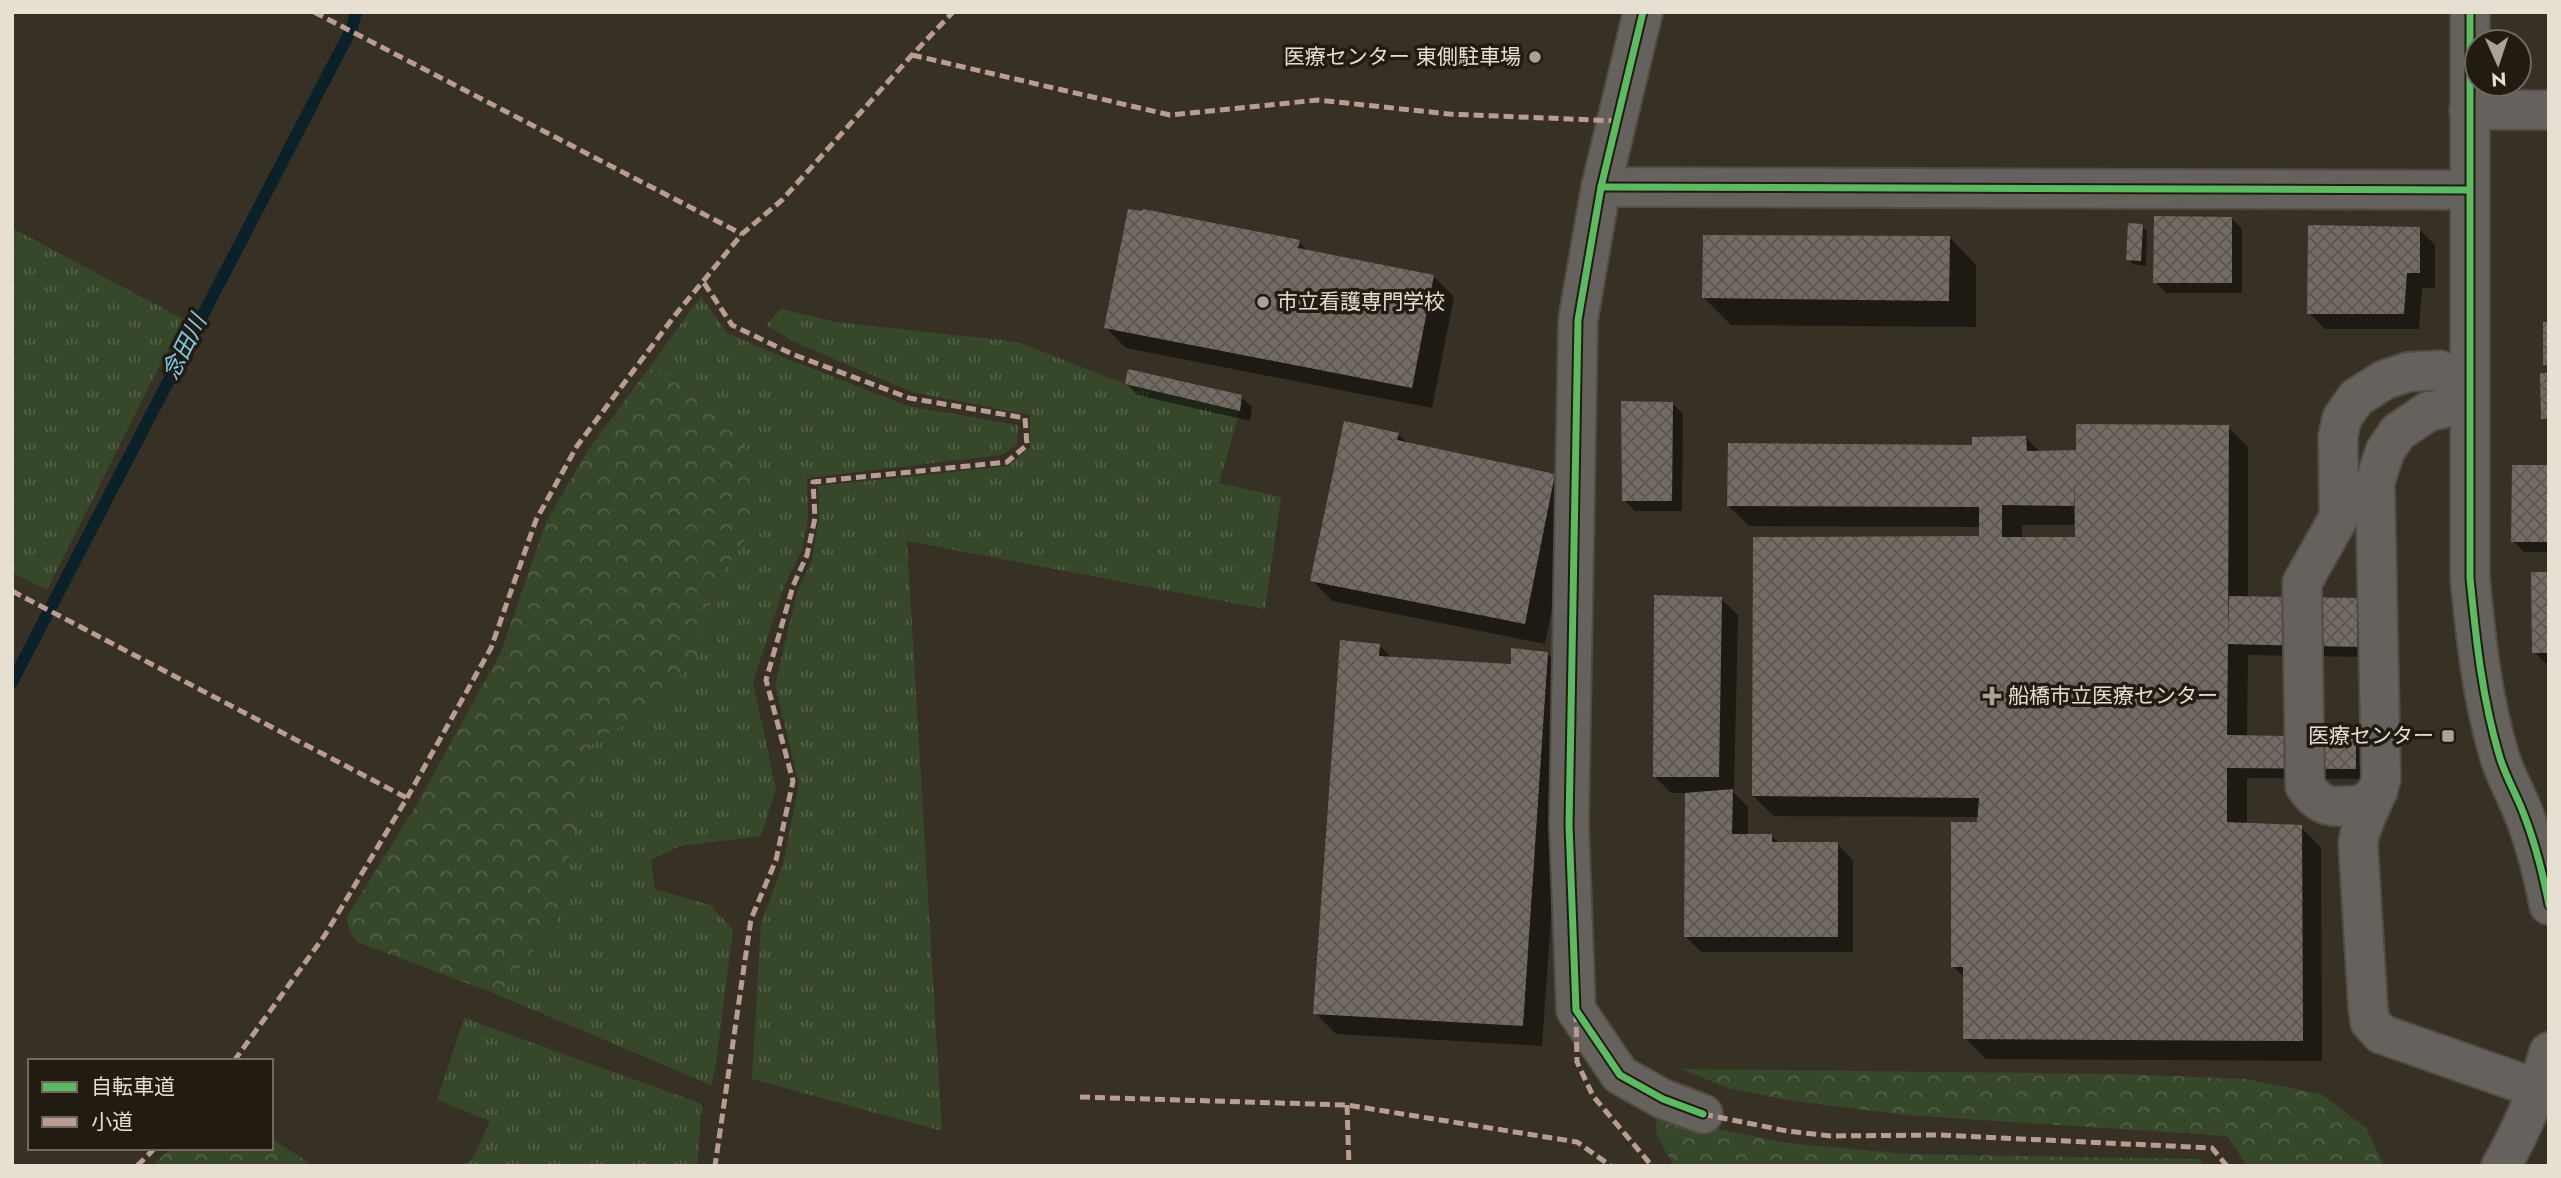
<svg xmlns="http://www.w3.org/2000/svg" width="2561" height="1178" font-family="Jost,'Noto Sans JP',sans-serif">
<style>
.grass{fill:url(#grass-tufts)}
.forest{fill:url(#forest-crowns)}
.shadow{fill:#0007;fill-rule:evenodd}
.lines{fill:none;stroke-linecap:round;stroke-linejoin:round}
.stream{stroke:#0a212a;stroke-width:12}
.building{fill:url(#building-cross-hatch);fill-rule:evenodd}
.minor-casing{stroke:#514b42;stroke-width:42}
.minor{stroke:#65625d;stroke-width:38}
.quiet{stroke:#b99d93;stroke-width:5;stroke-dasharray:10 5;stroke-linecap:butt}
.cycleway-casing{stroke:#211b12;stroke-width:11}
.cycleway{stroke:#5cba63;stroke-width:7}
.poi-dot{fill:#a9a295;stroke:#211b12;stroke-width:2.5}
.labels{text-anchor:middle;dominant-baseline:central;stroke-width:7;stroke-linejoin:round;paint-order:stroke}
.poi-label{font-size:21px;fill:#e7dfd2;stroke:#211b12;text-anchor:end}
.water-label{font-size:23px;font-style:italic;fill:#7bcbec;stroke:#211b12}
</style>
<defs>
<pattern id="grass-tufts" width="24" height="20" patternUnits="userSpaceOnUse" patternTransform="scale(1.75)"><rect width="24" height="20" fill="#37472a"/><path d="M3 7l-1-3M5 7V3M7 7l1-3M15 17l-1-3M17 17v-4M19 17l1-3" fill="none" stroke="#546148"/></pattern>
<pattern id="forest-crowns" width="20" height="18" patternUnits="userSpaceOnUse" patternTransform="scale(1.75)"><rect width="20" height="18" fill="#37472a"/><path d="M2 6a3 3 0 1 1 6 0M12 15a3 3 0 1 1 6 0" fill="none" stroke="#546148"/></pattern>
<pattern id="building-cross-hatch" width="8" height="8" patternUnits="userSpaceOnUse" patternTransform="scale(1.75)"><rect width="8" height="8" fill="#746b64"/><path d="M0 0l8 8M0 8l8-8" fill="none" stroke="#5c5752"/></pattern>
</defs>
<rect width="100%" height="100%" fill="#373025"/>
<!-- grass -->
<g class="grass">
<polygon points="12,228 183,319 47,590 12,573"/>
<polygon points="701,296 727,333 788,359 908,406 1018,425 1017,445 1002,455 807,478 808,520 802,550 785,584 753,682 776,789 761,836 680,846 651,860 655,889 710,905 733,929 716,1064 711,1085 498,995 556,921 592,744 657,704 701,651 716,581 755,527 698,392 649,368"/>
<polygon points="781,309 836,322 1018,342 1125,384 1240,411 1219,483 1281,497 1265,609 907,541 942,1131 752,1079 761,923 783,864 799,784 775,684 798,590 812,560 819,517 818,486 1008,466 1030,447 1030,415 912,392 796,343 766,325"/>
<polygon points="464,1018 702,1104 697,1166 462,1166 472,1160 490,1121 437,1100"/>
</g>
<!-- forest -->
<g class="forest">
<path d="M649,368C668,377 723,403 733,419C749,448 751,494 755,527L716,581L701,651L657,704L592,744L556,921L498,995L357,942L350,932L346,918L417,804L501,652L546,522L588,450Z"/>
<polygon points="1682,1069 2122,1074 2245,1079 2321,1094 2366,1128 2384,1166 2247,1166 2227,1136 1905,1115 1787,1100 1727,1088"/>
<polygon points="1655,1116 1787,1143 1908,1154 2199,1159 2205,1166 1674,1166 1657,1136"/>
<polygon points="271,1138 308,1162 309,1166 152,1166 171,1148 271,1148"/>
</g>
<!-- shadow -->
<g class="shadow">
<polygon points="2232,219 2242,229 2242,293 2166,293 2155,282"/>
<polygon points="2142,226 2147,231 2146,266 2133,264 2128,259"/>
<polygon points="2419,229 2435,245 2435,288 2422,288 2419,329 2325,329 2309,313"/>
<polygon points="1949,237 1976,265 1976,327 1731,325 1704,298"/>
<polygon points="1299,242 1308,252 1433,276 1454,297 1432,408 1126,348 1106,328"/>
<polygon points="1127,384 1241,397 1252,407 1250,421 1137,395"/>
<polygon points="1672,403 1683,414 1682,511 1635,511 1624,500"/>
<path d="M2228,427L2248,447V598L2357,600L2368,611L2367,657L2248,655L2247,737L2355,738L2366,749V779L2247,778V825L2301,827L2321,848L2322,1061L1986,1059L1965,1038V978L1953,966L1979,817L1774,816L1753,796L1980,538V527L1749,526L1728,505L1973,447L2026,438L2040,452H2077ZM2022,525H2077V539H2022Z"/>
<polygon points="1398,434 1409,444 1554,476 1574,496 1545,644 1332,601 1312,580"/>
<polygon points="2549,467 2549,552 2524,552 2513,541"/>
<polygon points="2549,573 2549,663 2545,663 2534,652"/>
<polygon points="1721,599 1738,615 1734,793 1748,807 1748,836 1771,835 1780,844 1837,844 1853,860 1853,952 1701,952 1685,936 1687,793 1671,793 1655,777"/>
<polygon points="1379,645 1393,659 1512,666 1548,654 1568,674 1542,1046 1336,1034 1315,1013"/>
</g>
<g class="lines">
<!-- stream -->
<polyline class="stream" points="12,682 352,28 356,12"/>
</g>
<!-- building -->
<g class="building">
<polygon points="1128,209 1142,211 1143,209 1300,240 1298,248 1434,275 1412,388 1104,328"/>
<polygon points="2154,216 2232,217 2232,283 2153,283"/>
<polygon points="2128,223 2143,224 2141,261 2126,260"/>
<polygon points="2308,225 2420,227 2420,273 2407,273 2404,314 2307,314"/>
<polygon points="1703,235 1950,236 1949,301 1702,298"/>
<rect x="2543" y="322" width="6" height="43"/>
<polygon points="1128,369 1242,395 1240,411 1125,384"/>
<polygon points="2540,373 2549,373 2549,419 2541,419"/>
<polygon points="1621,401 1673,402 1672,501 1622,501"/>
<polygon points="1344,421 1399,433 1397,440 1555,474 1525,624 1310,581"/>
<path d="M2076,424L2229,425L2228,638L2229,596L2358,598L2357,647L2228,644L2227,735L2356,737V769L2227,768V822L2302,825L2303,1041L1963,1039V967H1951V822H1977L1979,798L1752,796L1753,537L1979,536V507L1727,506L1728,443L1972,445V437L2026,436L2027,451L2076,450ZM2074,476L2075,537H2002V505L2074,506Z"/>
<polygon points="2512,465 2549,465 2549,542 2511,542"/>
<polygon points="2531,572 2549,572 2549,653 2532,653"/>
<polygon points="1654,595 1722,597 1719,777 1653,777"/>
<polygon points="1340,640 1380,644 1379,656 1511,664 1511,648 1548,652 1523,1026 1313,1014"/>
<polygon points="1733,789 1732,834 1772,834 1772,842 1838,842 1838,937 1684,937 1685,793"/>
</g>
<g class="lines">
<!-- minor casing -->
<g class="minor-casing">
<g id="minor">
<polyline points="1643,12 1601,187 1578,320 1569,825 1576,1010 1620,1075 1663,1099 1703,1114"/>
<path d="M2470,12V578C2476,639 2482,699 2500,758C2506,777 2516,794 2523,812C2535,842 2543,874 2549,905"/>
<polyline points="2469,110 2549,110"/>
<polyline points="1601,187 2469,190"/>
<path d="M2469,386L2442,409L2429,411L2398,432L2385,451L2375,482L2381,779C2376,801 2361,820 2358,843L2368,1008L2370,1022L2381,1034L2538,1089"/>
<path d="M2378,791L2363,805C2335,806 2323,812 2305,786L2302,583L2339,517L2338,436L2342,418L2356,398L2384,380L2408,372L2440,370L2469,386"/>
<path d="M2501,1166C2523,1129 2537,1093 2549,1052"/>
</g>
</g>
<!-- minor -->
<use href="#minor" class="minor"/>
<!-- quiet -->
<g class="quiet">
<polyline points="314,12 742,234"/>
<polyline points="912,55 1170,115 1318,100 1449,114 1618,121"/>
<polyline points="704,283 732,325 792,354 909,398 1025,418 1027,445 1007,462 813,482 815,518 807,555 793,586 766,680 793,781 776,860 751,919 715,1166"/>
<polyline points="12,591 407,798"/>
<polyline points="1576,1012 1577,1062 1593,1096 1652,1166"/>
<polyline points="234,1061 325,935 407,798 491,648 536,520 577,446 676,314 742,234 782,200 912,55 953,12"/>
<polyline points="1080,1097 1347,1105 1577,1142 1611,1166"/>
<polyline points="1347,1105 1349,1166"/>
<polyline points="1703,1114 1787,1131 1831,1136 1939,1135 2212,1148 2227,1166"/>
<polyline points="137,1166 155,1148"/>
</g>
<!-- cycleway casing -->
<g class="cycleway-casing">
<g id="cycleway">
<polyline points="1643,12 1601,187 1578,320 1569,825 1576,1010 1620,1075 1663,1099 1703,1114"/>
<path d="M2470,12V578C2476,639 2482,699 2500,758C2506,777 2516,794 2523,812C2535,842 2543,874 2549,905"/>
<polyline points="1601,187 2469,190"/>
</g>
</g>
<!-- cycleway -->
<use href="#cycleway" class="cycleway"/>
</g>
<!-- markers -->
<g class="poi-dot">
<circle cx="1535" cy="57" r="7"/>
<circle cx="1263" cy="302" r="7"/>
<path d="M1988.5 685.5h7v7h7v7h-7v7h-7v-7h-7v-7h7z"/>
<rect x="2441" y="729" width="14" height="14" rx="3.5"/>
</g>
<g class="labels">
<!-- poi labels -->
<g class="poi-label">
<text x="1521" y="57">医療センター 東側駐車場</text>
<text x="1277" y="302" text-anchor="start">市立看護専門学校</text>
<text x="2008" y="696" text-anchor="start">船橋市立医療センター</text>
<text x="2434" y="736">医療センター</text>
</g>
<!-- water labels -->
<g class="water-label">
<text transform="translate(184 347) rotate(-63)">念田川</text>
</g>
</g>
<!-- border -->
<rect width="2561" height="1178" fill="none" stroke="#e7dfd2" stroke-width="28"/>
<!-- legend -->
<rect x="28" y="1059" width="245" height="91" fill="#211b12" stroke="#70695f" stroke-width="2"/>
<rect x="42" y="1082" width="35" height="10" fill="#5cba63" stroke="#70695f" stroke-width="2"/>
<text x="91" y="1094" font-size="21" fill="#e7dfd2">自転車道</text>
<rect x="42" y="1117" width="35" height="10" fill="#b99d93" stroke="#70695f" stroke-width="2"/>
<text x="91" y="1129" font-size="21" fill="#e7dfd2">小道</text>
<!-- north arrow -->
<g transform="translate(2498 63) rotate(177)"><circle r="33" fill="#211b12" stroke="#70695f" stroke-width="2"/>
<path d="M0-5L12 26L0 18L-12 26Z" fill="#a9a295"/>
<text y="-10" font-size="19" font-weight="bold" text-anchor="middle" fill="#e7dfd2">N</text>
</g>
</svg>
